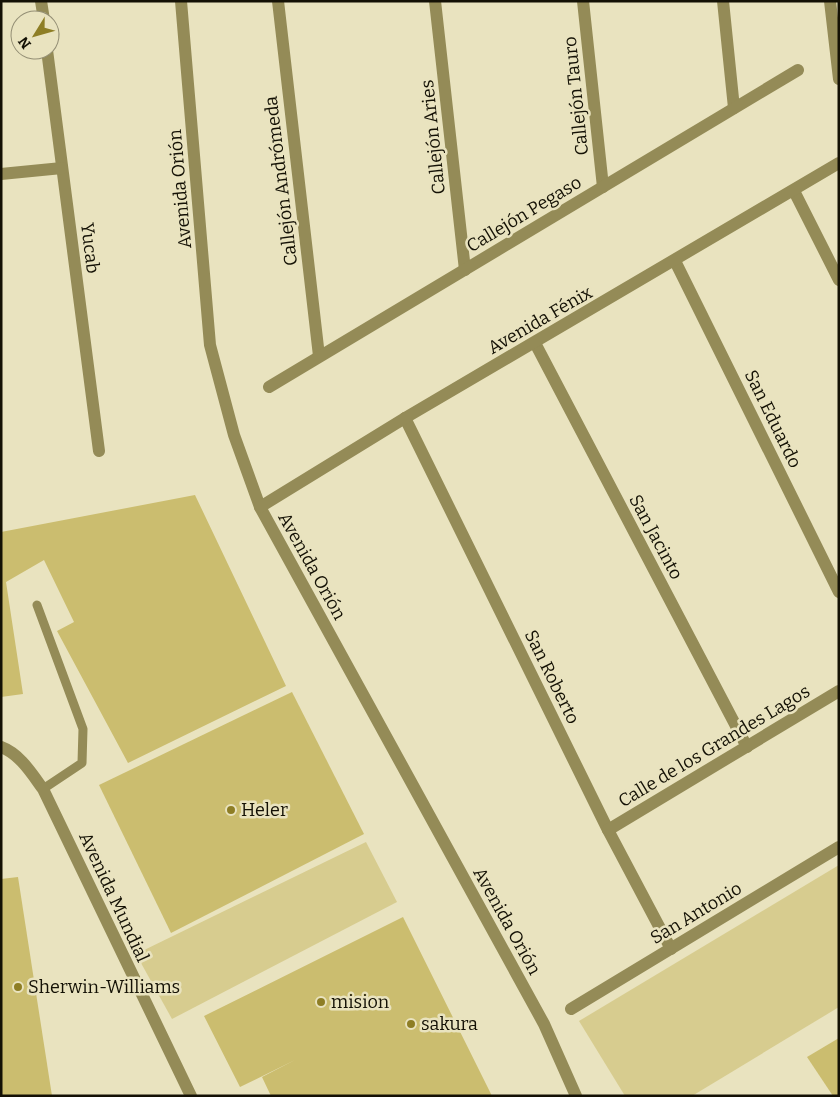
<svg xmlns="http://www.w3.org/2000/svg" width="840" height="1097" font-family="Bitter,serif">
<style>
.green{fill:#d7cc8f}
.building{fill:#cbbd6f}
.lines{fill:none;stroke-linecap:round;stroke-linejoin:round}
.lane{stroke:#948b57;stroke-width:9}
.street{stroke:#948b57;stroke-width:12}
.poi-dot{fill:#8e7e25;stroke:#e9e3bf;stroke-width:2}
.labels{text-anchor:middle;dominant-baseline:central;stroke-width:5;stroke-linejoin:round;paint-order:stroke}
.street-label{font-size:18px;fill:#141105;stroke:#e9e3bf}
.poi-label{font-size:18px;fill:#141105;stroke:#e9e3bf;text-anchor:start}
</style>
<rect width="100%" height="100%" fill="#e9e3bf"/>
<!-- green -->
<g class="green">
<polygon points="366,842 397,902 172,1019 136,954"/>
<polygon points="839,865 839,1007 692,1096 625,1096 579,1021"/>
</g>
<!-- building -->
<g class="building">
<polygon points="195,495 286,686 128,763 57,631 74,622 44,560 6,582 23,694 1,697 1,532"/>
<polygon points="292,692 364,834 171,933 99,785"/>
<polygon points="18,877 52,1096 1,1096 1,879"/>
<polygon points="403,917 492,1096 271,1096 262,1077 295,1060 240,1087 204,1016"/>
<polygon points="839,1038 839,1096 833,1096 807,1057"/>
</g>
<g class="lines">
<!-- lane -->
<polyline class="lane" points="37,605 83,729 82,763 43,789"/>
<!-- street -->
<g class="street">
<polyline points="41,1 44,20"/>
<polyline points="181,1 210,345 234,435 260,507 544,1024 576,1096"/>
<polyline points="278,1 319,356"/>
<polyline points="435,1 465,270"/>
<polyline points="583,1 603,187"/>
<polyline points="723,1 734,108"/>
<polyline points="830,1 839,79"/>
<polyline points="47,50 99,451"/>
<polyline points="1,174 62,168"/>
<polyline points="794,191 839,280"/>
<polyline points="675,261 839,592"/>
<polyline points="535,343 747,747"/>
<polyline points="269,387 798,70"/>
<polyline points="405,418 608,830 671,949"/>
<polyline points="260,507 405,418 839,163"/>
<path d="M1,747C20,754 32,774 43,789L191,1096"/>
<polyline points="608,830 839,691"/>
<polyline points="571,1009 839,847"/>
</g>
</g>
<!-- markers -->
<g class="poi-dot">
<circle cx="231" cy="810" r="5"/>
<circle cx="18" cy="987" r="5"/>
<circle cx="321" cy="1002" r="5"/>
<circle cx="411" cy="1024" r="5"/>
</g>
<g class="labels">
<!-- street labels -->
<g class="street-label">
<text transform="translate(576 96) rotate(-96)">Callejón Tauro</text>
<text transform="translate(433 137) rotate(-96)">Callejón Aries</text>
<text transform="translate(281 181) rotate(-97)">Callejón Andrómeda</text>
<text transform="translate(180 189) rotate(-95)">Avenida Orión</text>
<text transform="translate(524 214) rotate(-31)">Callejón Pegaso</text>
<text transform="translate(90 248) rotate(83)">Yucab</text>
<text transform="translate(540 320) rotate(-30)">Avenida Fénix</text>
<text transform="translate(773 419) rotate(64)">San Eduardo</text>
<text transform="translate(656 537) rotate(62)">San Jacinto</text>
<text transform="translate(312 566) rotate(61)">Avenida Orión</text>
<text transform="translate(552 677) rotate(64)">San Roberto</text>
<text transform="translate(714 746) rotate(-31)">Calle de los Grandes Lagos</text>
<text transform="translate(114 897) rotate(65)">Avenida Mundial</text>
<text transform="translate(696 913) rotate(-31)">San Antonio</text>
<text transform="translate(507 921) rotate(61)">Avenida Orión</text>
</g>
<!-- poi labels -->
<g class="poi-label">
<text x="241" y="810">Heler</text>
<text x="28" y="987">Sherwin-Williams</text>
<text x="331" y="1002">mision</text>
<text x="421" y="1024">sakura</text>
</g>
</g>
<!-- border -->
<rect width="840" height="1097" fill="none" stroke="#141105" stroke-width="5"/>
<!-- north arrow -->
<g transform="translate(35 35) rotate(233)"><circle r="24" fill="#e9e3bf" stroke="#948f75"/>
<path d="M0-4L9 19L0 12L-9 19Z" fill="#8e7e25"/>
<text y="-8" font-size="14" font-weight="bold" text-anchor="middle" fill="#141105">N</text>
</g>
</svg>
